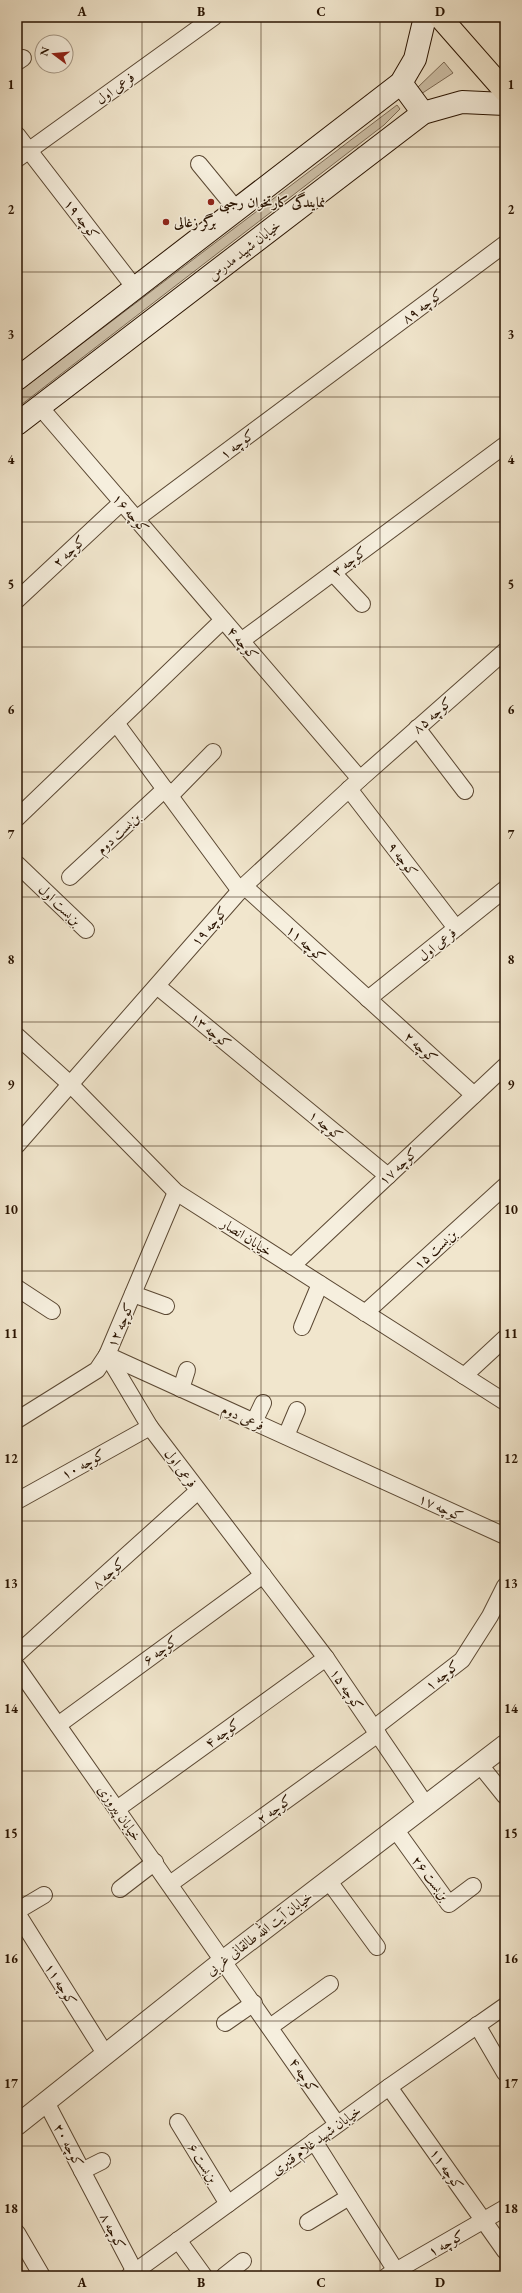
<svg xmlns="http://www.w3.org/2000/svg" width="522" height="2293" font-family="'EB Garamond',Amiri,serif">
<style>
.green{fill:#cfc2aa;stroke:#7c6a55}
.lines{fill:none;stroke-linecap:round;stroke-linejoin:round}
.minor-casing{stroke:#5b4833;stroke-width:18}
.tertiary-casing{stroke:#5b4833;stroke-width:22}
.secondary-casing{stroke:#291300;stroke-width:24}
.primary-casing{stroke:#291300;stroke-width:24}
.minor{stroke:#f6efde;stroke-width:16}
.tertiary{stroke:#f6efde;stroke-width:20}
.secondary{stroke:#f6efde;stroke-width:22}
.primary{stroke:#f1e6cd;stroke-width:22}
.grid{fill:none;stroke:#291300;stroke-width:1;stroke-opacity:0.55}
.poi-dot{fill:#8f2418;stroke:#f6efde;stroke-width:1.5}
.labels{text-anchor:middle;dominant-baseline:central;stroke-width:3;stroke-linejoin:round;paint-order:stroke}
.street-label{font-size:14px;fill:#291300;stroke:#f6efde}
.poi-label{font-size:14px;font-weight:bold;fill:#291300;stroke:#f6efde;text-anchor:start}
.neatline{fill:none;stroke:#291300;stroke-width:1.5}
.grid-label{font-size:13px;text-anchor:middle;font-weight:bold;fill:#291300}
</style>
<rect width="100%" height="100%" fill="#f1e6cd"/>
<filter id="stains"><feTurbulence type="fractalNoise" baseFrequency=".005" numOctaves="4"/><feColorMatrix values="0 0 0 0 .2 0 0 0 0 .09 0 0 0 0 .02 0 0 0 .5 -.17"/></filter>
<radialGradient id="worn" r=".72"><stop offset=".6" stop-color="#630" stop-opacity="0"/><stop offset="1" stop-color="#630" stop-opacity=".3"/></radialGradient>
<!-- green -->
<g class="green">
<polygon points="444,62 453,73 421,94 417,88"/>
<polygon points="397,105 400,109 384,125 17,408 17,393"/>
</g>
<g class="lines">
<!-- minor casing -->
<g class="minor-casing">
<g id="minor">
<polyline points="17,62 23,58"/>
<polyline points="17,135 135,288"/>
<polyline points="17,159 214,17"/>
<polyline points="199,164 236,209"/>
<polyline points="40,407 360,779"/>
<polyline points="136,519 505,244"/>
<polyline points="333,573 362,604"/>
<polyline points="17,600 122,502"/>
<polyline points="241,641 505,445"/>
<polyline points="116,723 240,891"/>
<polyline points="417,728 465,791"/>
<polyline points="349,789 456,928"/>
<polyline points="170,796 213,752"/>
<polyline points="17,818 223,620"/>
<polyline points="17,864 86,930"/>
<polyline points="70,877 165,789"/>
<polyline points="244,886 474,1095"/>
<polyline points="157,986 388,1176"/>
<polyline points="368,999 505,889"/>
<polyline points="17,1036 70,1084 176,1192 505,1402"/>
<polyline points="17,1145 244,886 360,779 505,651"/>
<polyline points="292,1266 505,1066"/>
<polyline points="17,1288 52,1311"/>
<polyline points="133,1294 166,1306"/>
<polyline points="365,1313 505,1186"/>
<polyline points="302,1327 320,1284"/>
<polyline points="107,1355 150,1427 326,1658 426,1805"/>
<polyline points="107,1355 505,1536"/>
<polyline points="464,1376 505,1338"/>
<polyline points="181,1389 187,1370"/>
<polyline points="17,1420 97,1370 107,1355 176,1192"/>
<polyline points="254,1422 263,1403"/>
<polyline points="286,1436 297,1410"/>
<polyline points="17,1501 150,1427"/>
<polyline points="17,1654 198,1491"/>
<polyline points="17,1667 337,2124"/>
<polyline points="58,1725 263,1575"/>
<polyline points="374,1728 462,1660 490,1616 505,1586"/>
<polyline points="480,1765 505,1796"/>
<polyline points="117,1809 326,1658"/>
<polyline points="395,1829 449,1904 473,1886"/>
<polyline points="328,1880 377,1947"/>
<polyline points="170,1884 378,1734"/>
<polyline points="120,1889 155,1862"/>
<polyline points="17,1911 44,1895"/>
<polyline points="17,1913 106,2055"/>
<polyline points="225,2023 254,2003"/>
<polyline points="477,2025 505,2073"/>
<polyline points="270,2027 330,1984"/>
<polyline points="389,2087 505,2251"/>
<polyline points="46,2102 135,2272"/>
<polyline points="178,2122 228,2204"/>
<polyline points="314,2141 396,2271"/>
<polyline points="82,2171 102,2161"/>
<polyline points="308,2222 349,2197"/>
<polyline points="17,2233 42,2276"/>
<polyline points="178,2240 204,2276"/>
<polyline points="129,2276 389,2087 505,2006"/>
<polyline points="224,2276 243,2261"/>
<polyline points="387,2276 505,2208"/>
</g>
</g>
<!-- tertiary casing -->
<g class="tertiary-casing">
<polyline id="tertiary" points="17,2125 224,1960 505,1745"/>
</g>
<!-- secondary casing -->
<g class="secondary-casing">
<g id="secondary">
<polyline points="401,83 423,113"/>
<polyline points="17,379 401,83 415,59 425,17"/>
<polyline points="17,424 423,113 462,102 505,104"/>
</g>
</g>
<!-- primary casing -->
<g class="primary-casing">
<polyline id="primary" points="440,17 505,91"/>
</g>
<!-- minor -->
<use href="#minor" class="minor"/>
<!-- tertiary -->
<use href="#tertiary" class="tertiary"/>
<!-- secondary -->
<use href="#secondary" class="secondary"/>
<!-- primary -->
<use href="#primary" class="primary"/>
</g>
<!-- grid -->
<path class="grid" d="M142,17V2276M261,17V2276M380,17V2276M17,147H505M17,272H505M17,397H505M17,522H505M17,647H505M17,772H505M17,897H505M17,1022H505M17,1146H505M17,1271H505M17,1396H505M17,1521H505M17,1646H505M17,1771H505M17,1896H505M17,2021H505M17,2146H505"/>
<!-- markers -->
<g class="poi-dot">
<circle cx="211" cy="202" r="4"/>
<circle cx="166" cy="222" r="4"/>
</g>
<g class="labels">
<!-- street labels -->
<g class="street-label">
<text transform="translate(115 88) rotate(-36)">فرعی اول</text>
<text transform="translate(82 219) rotate(52)">کوچه ۱۹</text>
<text transform="translate(244 250) rotate(-38)">خیابان شهید مدرس</text>
<text transform="translate(422 306) rotate(-37)">کوچه ۸۹</text>
<text transform="translate(237 444) rotate(-37)">کوچه ۱</text>
<text transform="translate(131 513) rotate(49)">کوچه ۱۶</text>
<text transform="translate(69 551) rotate(-43)">کوچه ۲</text>
<text transform="translate(349 561) rotate(-37)">کوچه ۳</text>
<text transform="translate(243 643) rotate(49)">کوچه ۴</text>
<text transform="translate(432 715) rotate(-41)">کوچه ۸۵</text>
<text transform="translate(118 833) rotate(-43)">بن‌بست دوم</text>
<text transform="translate(403 859) rotate(53)">کوچه ۹</text>
<text transform="translate(60 905) rotate(44)">بن‌بست اول</text>
<text transform="translate(209 926) rotate(-49)">کوچه ۱۹</text>
<text transform="translate(306 943) rotate(42)">کوچه ۱۱</text>
<text transform="translate(437 944) rotate(-39)">فرعی اول</text>
<text transform="translate(211 1030) rotate(39)">کوچه ۱۳</text>
<text transform="translate(421 1047) rotate(42)">کوچه ۲</text>
<text transform="translate(326 1125) rotate(39)">کوچه ۱</text>
<text transform="translate(398 1166) rotate(-43)">کوچه ۱۷</text>
<text transform="translate(247 1237) rotate(33)">خیابان انصار</text>
<text transform="translate(435 1249) rotate(-42)">بن‌بست ۱۵</text>
<text transform="translate(120 1325) rotate(-67)">کوچه ۱۲</text>
<text transform="translate(243 1417) rotate(24)">فرعی دوم</text>
<text transform="translate(83 1464) rotate(-29)">کوچه ۱۰</text>
<text transform="translate(181 1468) rotate(53)">فرعی اول</text>
<text transform="translate(441 1507) rotate(24)">کوچه ۱۷</text>
<text transform="translate(108 1573) rotate(-42)">کوچه ۸</text>
<text transform="translate(160 1650) rotate(-36)">کوچه ۶</text>
<text transform="translate(442 1675) rotate(-39)">کوچه ۱</text>
<text transform="translate(347 1689) rotate(56)">کوچه ۱۵</text>
<text transform="translate(222 1733) rotate(-36)">کوچه ۴</text>
<text transform="translate(274 1809) rotate(-36)">کوچه ۲</text>
<text transform="translate(120 1813) rotate(55)">خیابان پیروزی</text>
<text transform="translate(431 1878) rotate(53)">بن‌بست ۲۶</text>
<text transform="translate(259 1933) rotate(-37)">خیابان آیت الله طالقانی غربی</text>
<text transform="translate(61 1984) rotate(58)">کوچه ۱۱</text>
<text transform="translate(304 2075) rotate(56)">کوچه ۴</text>
<text transform="translate(316 2140) rotate(-36)">خیابان شهید غلام قنبری</text>
<text transform="translate(69 2145) rotate(62)">کوچه ۲۰</text>
<text transform="translate(203 2163) rotate(58)">بن‌بست ۶</text>
<text transform="translate(447 2169) rotate(55)">کوچه ۱۱</text>
<text transform="translate(113 2231) rotate(63)">کوچه ۸</text>
<text transform="translate(446 2243) rotate(-29)">کوچه ۱</text>
</g>
<!-- poi labels -->
<g class="poi-label">
<text x="219" y="202">نمایندگی کارتخوان رجبی</text>
<text x="174" y="222">برگر زغالی</text>
</g>
</g>
<!-- margin -->
<rect width="522" height="2293" fill="none" stroke="#f1e6cd" stroke-width="44"/>
<!-- north arrow -->
<g transform="translate(54 54) rotate(286)"><circle r="19" fill="#f6efde" stroke="#a49785"/>
<path d="M0-3L7 15L0 10L-7 15Z" fill="#8f2418"/>
<text y="-6" font-size="11" font-weight="bold" text-anchor="middle" fill="#291300">N</text>
</g>
<rect x="22" y="22" width="478" height="2249" class="neatline"/>
<g class="grid-label">
<text x="82" y="16">A</text>
<text x="201" y="16">B</text>
<text x="321" y="16">C</text>
<text x="440" y="16">D</text>
<text x="11" y="89">1</text>
<text x="511" y="89">1</text>
<text x="11" y="214">2</text>
<text x="511" y="214">2</text>
<text x="11" y="339">3</text>
<text x="511" y="339">3</text>
<text x="11" y="464">4</text>
<text x="511" y="464">4</text>
<text x="11" y="589">5</text>
<text x="511" y="589">5</text>
<text x="11" y="714">6</text>
<text x="511" y="714">6</text>
<text x="11" y="839">7</text>
<text x="511" y="839">7</text>
<text x="11" y="964">8</text>
<text x="511" y="964">8</text>
<text x="11" y="1089">9</text>
<text x="511" y="1089">9</text>
<text x="11" y="1214">10</text>
<text x="511" y="1214">10</text>
<text x="11" y="1338">11</text>
<text x="511" y="1338">11</text>
<text x="11" y="1463">12</text>
<text x="511" y="1463">12</text>
<text x="11" y="1588">13</text>
<text x="511" y="1588">13</text>
<text x="11" y="1713">14</text>
<text x="511" y="1713">14</text>
<text x="11" y="1838">15</text>
<text x="511" y="1838">15</text>
<text x="11" y="1963">16</text>
<text x="511" y="1963">16</text>
<text x="11" y="2088">17</text>
<text x="511" y="2088">17</text>
<text x="11" y="2213">18</text>
<text x="511" y="2213">18</text>
<text x="82" y="2287">A</text>
<text x="201" y="2287">B</text>
<text x="321" y="2287">C</text>
<text x="440" y="2287">D</text>
</g>
<rect width="100%" height="100%" filter="url(#stains)"/>
<rect width="100%" height="100%" fill="url(#worn)"/>
</svg>
